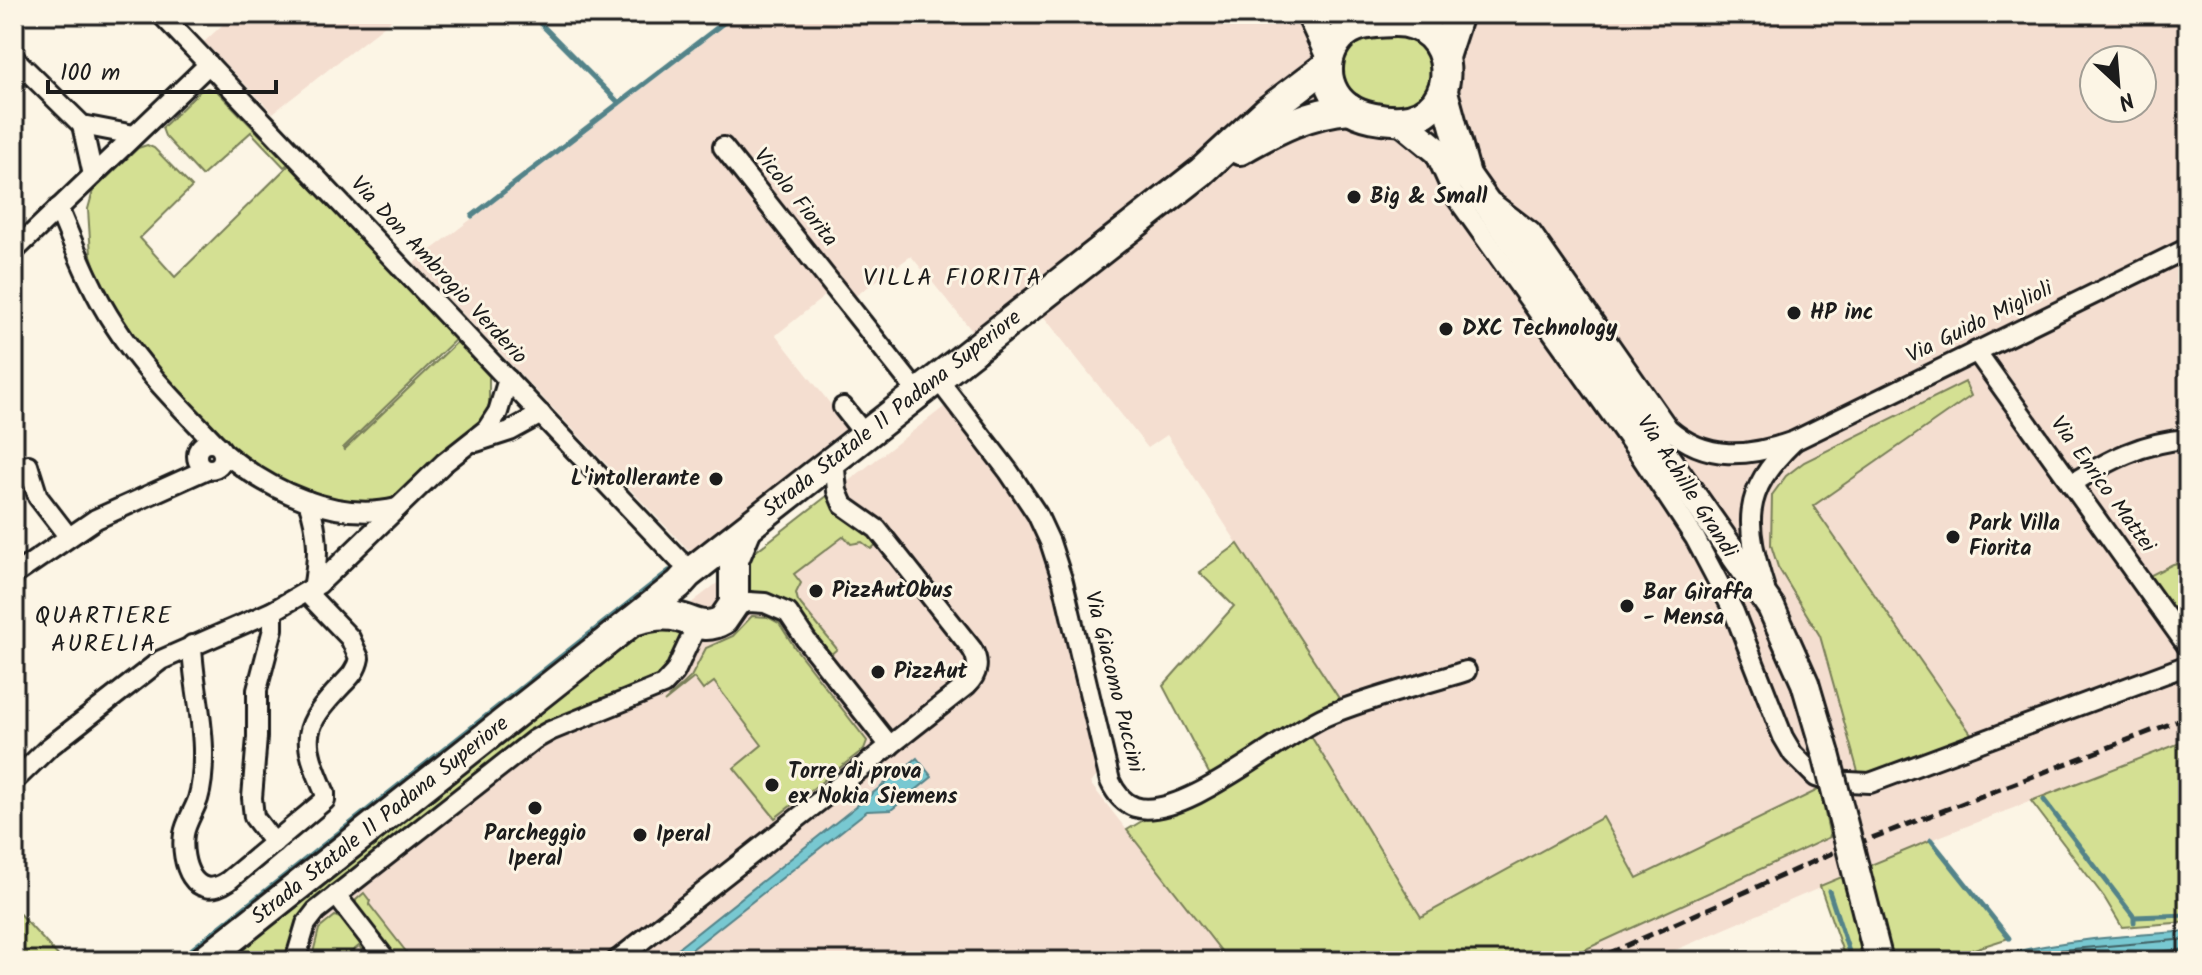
<svg xmlns="http://www.w3.org/2000/svg" width="2202" height="975" font-family="Kalam,sans-serif">
<style>
.built{fill:#f4ded0;fill-rule:evenodd}
.green{fill:#d4e093;stroke:#787e58;stroke-width:2}
.water{fill:#78c8d1;stroke:#538389;stroke-width:2}
.lines{fill:none;stroke-linecap:round;stroke-linejoin:round}
.shore{stroke:#416164;stroke-width:2}
.stream{stroke:#538389;stroke-width:5}
.street-casing{stroke:#1c1c1c;stroke-width:24}
.secondary-casing{stroke:#1c1c1c;stroke-width:32}
.primary-casing{stroke:#1c1c1c;stroke-width:34}
.street{stroke:#fcf5e5;stroke-width:18}
.secondary{stroke:#fcf5e5;stroke-width:26}
.primary{stroke:#fcf5e5;stroke-width:28}
.rail{stroke:#1c1c1c;stroke-width:5;stroke-dasharray:12 6;stroke-linecap:butt}
.secondary-bridge-casing{stroke:#1c1c1c;stroke-width:32;stroke-linecap:butt}
.secondary-bridge{stroke:#fcf5e5;stroke-width:26}
.poi-dot{fill:#1c1c1c;stroke:#fcf5e5;stroke-width:3}
.labels{text-anchor:middle;dominant-baseline:central;stroke-width:6;stroke-linejoin:round;paint-order:stroke}
.poi-label{font-size:22px;font-weight:bold;fill:#1c1c1c;stroke:#fcf5e5;text-anchor:start}
.street-label{font-size:22px;fill:#1c1c1c;stroke:#fcf5e5}
.neighbourhood-label{font-size:24px;letter-spacing:2px;fill:#1c1c1c;stroke:#fcf5e5}
</style>
<rect width="100%" height="100%" fill="#fcf5e5"/>
<filter id="ink" filterUnits="userSpaceOnUse"><feTurbulence type="fractalNoise" baseFrequency=".0125" numOctaves="2"/><feDisplacementMap in="SourceGraphic" scale="16" xChannelSelector="R" yChannelSelector="G"/><feConvolveMatrix kernelMatrix="1 2 1 2 8 2 1 2 1" color-interpolation-filters="sRGB"/></filter>
<g filter="url(#ink)">
<!-- built -->
<g class="built">
<polygon points="234,14 399,14 273,113 204,42"/>
<path d="M739,14H2188V740L1931,840L1650,961H1560L1830,837L1819,789L1637,878L1603,817L1421,918L1303,723L1339,700L1167,435L1148,448L1033,303L977,337L911,256L854,297L841,283L776,335L854,434L696,558L414,263ZM2094,60H2142V108H2094Z"/>
<polygon points="944,407 960,414 1007,479 1046,545 1103,771 1090,783 1229,961 230,961"/>
</g>
<!-- green -->
<g class="green">
<polygon points="1396,31 1427,44 1435,59 1427,97 1399,111 1351,98 1337,68 1353,39"/>
<polygon points="207,88 217,91 288,164 284,167 251,132 202,176 165,136 162,128 200,91"/>
<polygon points="147,145 154,148 192,187 140,238 175,277 289,165 458,337 343,448 344,450 457,342 489,376 489,405 482,423 390,504 317,500 252,464 200,419 129,337 101,286 91,255 88,209 93,191 138,148"/>
<polygon points="1965,382 1971,396 1813,506 1974,738 1860,779 1820,636 1778,567 1771,545 1772,495 1786,476 1804,462"/>
<path d="M832,492L879,542L871,549L862,542L851,544L844,536L794,574L801,583L796,593L798,601L837,649L828,657C815,639 801,607 780,598C769,594 759,596 749,590L742,562Z"/>
<polygon points="1238,544 1340,700 1303,723 1421,917 1603,817 1637,878 1820,789 1830,837 1560,961 1229,961 1127,830 1212,779 1163,686 1234,606 1199,572"/>
<polygon points="2188,561 2188,631 2149,576 2173,564"/>
<polygon points="752,616 768,617 779,623 795,648 867,741 864,749 775,818 734,768 762,745 714,682 703,690 694,678 664,702 691,677 706,648 733,636"/>
<polygon points="668,623 680,633 681,637 670,664 658,678 561,718 308,907 298,921 285,961 218,961 639,631"/>
<polygon points="2188,740 2188,922 2122,927 2104,897 2031,801"/>
<polygon points="1931,840 2009,938 1971,950 1949,961 1846,961 1820,886"/>
<polygon points="364,893 370,901 369,904 411,958 407,961 400,961 356,906 356,900"/>
<polygon points="14,908 63,961 14,961"/>
<polygon points="335,916 340,918 374,961 370,961 359,946 340,961 311,961 319,929"/>
</g>
<!-- water -->
<g class="water">
<polygon points="917,758 932,777 891,810 867,811 677,961 662,961"/>
<path d="M2188,931V959L2162,961H1983C2050,939 2119,937 2188,931Z"/>
</g>
<g class="lines">
<!-- shore -->
<g class="shore">
<polyline points="2009,961 2060,950 2188,939"/>
<polyline points="2054,961 2188,949"/>
</g>
<!-- stream -->
<g class="stream">
<polyline points="531,14 619,103"/>
<polyline points="472,216 735,14"/>
<polyline points="2044,800 2134,917 2134,922"/>
<polyline points="1931,840 2009,938"/>
<polyline points="1829,891 1852,961"/>
<polyline points="2134,917 2188,915"/>
<polyline points="177,961 669,571"/>
</g>
<!-- street casing -->
<g class="street-casing">
<g id="street">
<polyline points="161,14 679,560 693,571"/>
<polyline points="14,58 82,125 134,135"/>
<polyline points="82,125 93,175"/>
<polyline points="723,147 918,393"/>
<polyline points="1435,153 1453,193 1640,455 1695,538 1734,612 1783,737 1793,754 1816,777 1828,781 1870,783 2188,665"/>
<path d="M1493,203L1531,232L1668,428C1706,462 1749,457 1794,441L2188,248"/>
<path d="M58,208C75,248 91,290 115,326C143,370 180,406 216,444"/>
<polyline points="14,251 209,64"/>
<polyline points="1976,351 2188,647"/>
<path d="M937,378L1009,472L1037,514L1050,542L1063,582L1110,781C1115,792 1123,803 1135,807C1182,822 1280,736 1326,716C1370,697 1420,686 1466,671"/>
<polyline points="843,407 865,435"/>
<polyline points="476,442 510,431 541,414"/>
<circle cx="210" cy="456" r="13"/>
<path d="M222,451C268,490 336,523 397,508"/>
<polyline points="28,465 38,497 68,536"/>
<path d="M2071,484C2109,460 2143,442 2188,439"/>
<path d="M308,501C319,533 319,556 313,589"/>
<polyline points="14,575 96,519 207,469"/>
<path d="M1765,589C1745,525 1740,493 1793,442"/>
<polyline points="733,606 749,602 765,603 788,613 806,640 890,746"/>
<polyline points="273,611 273,629 257,690 257,737 252,798 254,817 274,843"/>
<path d="M192,645C193,683 204,721 203,756C203,771 202,786 198,799C194,811 186,822 184,834C180,862 194,904 228,881L325,800V793C301,738 301,728 342,685C350,677 357,670 359,658L350,638L307,593"/>
<polyline points="14,781 48,748 161,660 273,611 319,584 444,463 487,429 498,412 508,379"/>
<polyline points="336,895 387,961"/>
<polyline points="295,961 306,924 316,911 534,740 550,731 663,685 675,672 697,625"/>
<path d="M616,961L967,685C978,674 980,662 972,649L877,529L843,505L837,491L834,458"/>
</g>
</g>
<!-- secondary casing -->
<g class="secondary-casing">
<g id="secondary">
<polyline points="1310,14 1330,57"/>
<polyline points="1443,88 1467,175 1771,607 1805,683 1826,754"/>
<polyline points="1400,120 1467,175"/>
</g>
</g>
<!-- primary casing -->
<g class="primary-casing">
<g id="primary">
<path d="M1393,22C1459,20 1464,115 1401,120C1385,121 1360,117 1347,107C1318,86 1323,40 1356,27C1368,22 1381,23 1393,22Z"/>
<polyline points="1444,57 1458,14"/>
<path d="M1240,150C1275,130 1309,112 1350,109"/>
<path d="M633,621C646,617 659,614 672,616C692,619 703,632 723,620L734,604V560L746,531"/>
<path id="s1" d="M203,961L679,584L688,574L1201,172L1266,112L1328,65"/>
</g>
</g>
<!-- street -->
<use href="#street" class="street"/>
<!-- secondary -->
<use href="#secondary" class="secondary"/>
<!-- primary -->
<use href="#primary" class="primary"/>
<!-- rail -->
<polyline class="rail" points="1592,961 1830,854 2188,717"/>
<!-- secondary-bridge casing -->
<g class="secondary-bridge-casing">
<polyline id="secondary-bridge" points="1826,754 1879,961"/>
</g>
<!-- secondary-bridge -->
<use href="#secondary-bridge" class="secondary-bridge"/>
</g>
</g>
<!-- markers -->
<g class="poi-dot">
<circle cx="1354" cy="197" r="8"/>
<circle cx="1794" cy="313" r="8"/>
<circle cx="1446" cy="329" r="8"/>
<circle cx="716" cy="479" r="8"/>
<circle cx="1953" cy="537" r="8"/>
<circle cx="816" cy="591" r="8"/>
<circle cx="1627" cy="606" r="8"/>
<circle cx="878" cy="672" r="8"/>
<circle cx="772" cy="785" r="8"/>
<circle cx="535" cy="808" r="8"/>
<circle cx="640" cy="835" r="8"/>
</g>
<g class="labels">
<!-- poi labels -->
<g class="poi-label">
<text x="1370" y="197">Big &amp; Small</text>
<text x="1810" y="313">HP inc</text>
<text x="1462" y="329">DXC Technology</text>
<text x="700" y="479" text-anchor="end">L'intollerante</text>
<text x="1969" y="524">Park Villa<tspan x="1969" dy="25">Fiorita</tspan></text>
<text x="832" y="591">PizzAutObus</text>
<text x="1643" y="593">Bar Giraffa<tspan x="1643" dy="25">- Mensa</tspan></text>
<text x="894" y="672">PizzAut</text>
<text x="788" y="772">Torre di prova<tspan x="788" dy="25">ex Nokia Siemens</tspan></text>
<text x="535" y="834" text-anchor="middle">Parcheggio<tspan x="535" dy="25">Iperal</tspan></text>
<text x="656" y="835">Iperal</text>
</g>
<!-- street labels -->
<g class="street-label">
<text transform="translate(795 198) rotate(51)">Vicolo Fiorita</text>
<text transform="translate(438 271) rotate(47)">Via Don Ambrogio Verderio</text>
<text transform="translate(1980 323) rotate(-26)">Via Guido Miglioli</text>
<text stroke="none"><textPath href="#s1" startOffset="880">Strada Statale 11 Padana Superiore</textPath></text>
<text transform="translate(2102 485) rotate(54)">Via Enrico Mattei</text>
<text transform="translate(1686 487) rotate(57)">Via Achille Grandi</text>
<text transform="translate(1113 682) rotate(76)">Via Giacomo Puccini</text>
<text stroke="none"><textPath href="#s1" startOffset="226">Strada Statale 11 Padana Superiore</textPath></text>
</g>
<!-- neighbourhood labels -->
<g class="neighbourhood-label">
<text x="953" y="278">VILLA FIORITA</text>
<text x="104" y="616">QUARTIERE<tspan x="104" dy="28">AURELIA</tspan></text>
</g>
</g>
<!-- margin -->
<rect width="2202" height="975" fill="none" stroke="#fcf5e5" stroke-width="48"/>
<rect x="24" y="24" width="2154" height="927" fill="none" stroke="#1c1c1c" stroke-width="3" filter="url(#ink)"/>
<!-- north arrow -->
<g transform="translate(2118 84) rotate(154)"><circle r="38" fill="#fcf5e5" stroke="#a29e95" stroke-width="2"/>
<path d="M0-6L14 30L0 20L-14 30Z" fill="#1c1c1c"/>
<text y="-12" font-size="22" font-weight="bold" text-anchor="middle" fill="#1c1c1c">N</text>
</g>
<!-- scale -->
<path d="M48 80v12h228v-12" fill="none" stroke="#1c1c1c" stroke-width="4"/>
<text x="60" y="80" font-size="24" fill="#1c1c1c" stroke="#fcf5e5" stroke-width="6" paint-order="stroke">100 m</text>
</svg>
